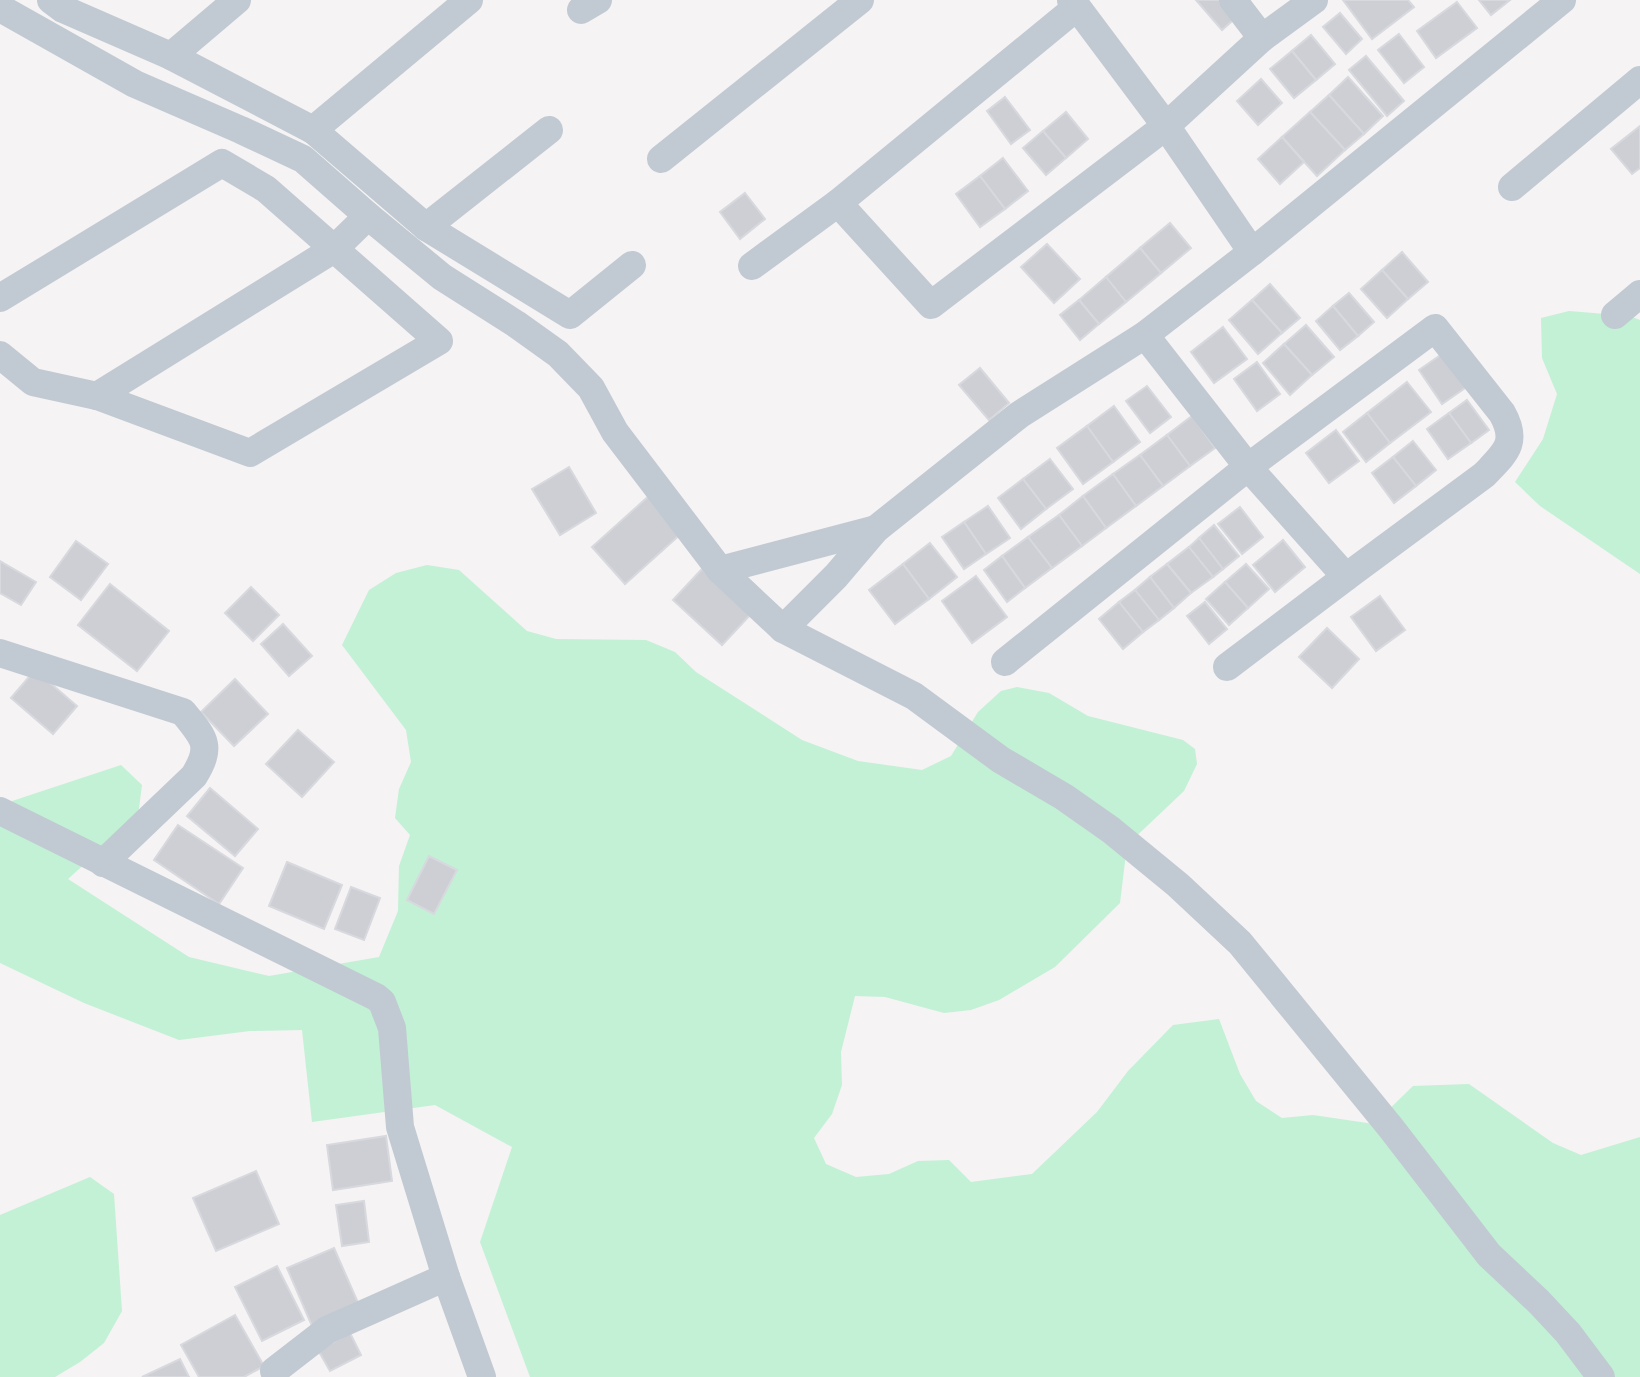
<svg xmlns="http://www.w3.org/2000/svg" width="1640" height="1377" font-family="'DejaVu Sans',sans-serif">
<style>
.green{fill:#c3f1d5}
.building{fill:#cdcfd5;stroke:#d7d9de;stroke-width:2}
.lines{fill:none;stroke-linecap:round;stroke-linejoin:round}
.street{stroke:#c1cad2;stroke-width:28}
</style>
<rect width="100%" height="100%" fill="#f5f3f3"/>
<!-- green -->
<g class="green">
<polygon points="1569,311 1630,316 1640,320 1640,574 1540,506 1515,482 1543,439 1557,394 1542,358 1541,318"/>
<polygon points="427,565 459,570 527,631 556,639 646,640 675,652 696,672 802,740 858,761 922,770 951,756 978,712 1001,691 1017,687 1049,693 1088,716 1183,740 1195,749 1197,764 1184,791 1127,845 1120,903 1055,967 999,1000 971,1010 944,1013 885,997 855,996 841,1052 842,1085 832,1114 814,1138 826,1164 856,1177 889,1174 918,1161 949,1160 971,1182 1032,1174 1097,1112 1128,1071 1173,1025 1219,1019 1240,1074 1256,1101 1282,1118 1313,1115 1374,1124 1413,1086 1469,1084 1553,1143 1581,1155 1640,1137 1640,1377 530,1377 480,1242 512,1147 435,1105 312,1122 302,1030 250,1031 179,1040 84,1003 0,963 0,805 121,765 142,785 138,816 68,879 189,957 269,976 379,957 398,911 399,866 410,835 395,818 399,789 411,762 406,730 342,645 369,590 396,573"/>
<polygon points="90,1177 114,1194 122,1311 104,1343 80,1362 55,1377 0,1377 0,1215"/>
</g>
<!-- building -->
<g class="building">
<polygon points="1196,0 1227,0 1240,14 1222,30"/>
<polygon points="1343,0 1408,0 1414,7 1372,39"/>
<polygon points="1479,0 1510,0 1491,15"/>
<polygon points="1457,2 1477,28 1436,58 1417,31"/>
<polygon points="1340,13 1362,39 1346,54 1323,27"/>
<polygon points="1399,34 1424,67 1404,83 1378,50"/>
<polygon points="1311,35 1335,64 1316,80 1292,51"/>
<polygon points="1292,51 1316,80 1294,98 1270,69"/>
<polygon points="1366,56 1404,101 1387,116 1349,70"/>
<polygon points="1348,77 1383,116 1364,134 1329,95"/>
<polygon points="1261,79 1282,103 1258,125 1237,101"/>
<polygon points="1329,95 1364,134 1345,150 1310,112"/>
<polygon points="1005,97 1030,130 1011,144 987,111"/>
<polygon points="1066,112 1088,139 1066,158 1043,131"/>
<polygon points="1310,112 1345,150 1317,176 1282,137"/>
<polygon points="1640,126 1640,168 1632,174 1611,149"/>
<polygon points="1043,131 1066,158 1046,175 1023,148"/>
<polygon points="1282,137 1304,162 1280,184 1258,159"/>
<polygon points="1003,158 1028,191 1005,209 980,176"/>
<polygon points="980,176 1005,209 980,227 956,194"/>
<polygon points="745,193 765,219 740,239 720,212"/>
<polygon points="1170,223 1191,248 1161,273 1140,248"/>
<polygon points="1047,244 1080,279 1054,303 1021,267"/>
<polygon points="1140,248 1161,273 1126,302 1106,277"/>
<polygon points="1402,252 1428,282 1408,299 1382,270"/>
<polygon points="1382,270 1408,299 1387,318 1361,289"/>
<polygon points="1106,277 1126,302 1099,324 1079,300"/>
<polygon points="1270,284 1300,318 1282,333 1252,300"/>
<polygon points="1349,293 1374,322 1358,336 1333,306"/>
<polygon points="1079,300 1099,324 1080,340 1060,315"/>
<polygon points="1252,300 1282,333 1258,354 1229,320"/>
<polygon points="1333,306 1358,336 1340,350 1316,321"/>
<polygon points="1306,325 1334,357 1312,375 1284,344"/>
<polygon points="1223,327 1247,359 1214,383 1191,352"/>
<polygon points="1284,344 1312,375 1290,395 1263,363"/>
<polygon points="1445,352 1468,386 1442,404 1419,370"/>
<polygon points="1257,362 1280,394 1257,411 1234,379"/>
<polygon points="980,368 1009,403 989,420 959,385"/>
<polygon points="1407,382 1431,412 1390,443 1367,413"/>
<polygon points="1147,386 1171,417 1150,433 1126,401"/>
<polygon points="1467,400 1489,430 1471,443 1449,413"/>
<polygon points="1114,406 1140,442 1113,462 1087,426"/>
<polygon points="1367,413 1390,443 1366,462 1343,432"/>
<polygon points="1449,413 1471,443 1448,459 1427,429"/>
<polygon points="1192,416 1215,448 1190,466 1167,435"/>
<polygon points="1087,426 1113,462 1083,484 1057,448"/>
<polygon points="1336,430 1359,461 1329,483 1306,453"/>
<polygon points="1167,435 1190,466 1163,486 1140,455"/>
<polygon points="1413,441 1436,470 1416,486 1393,457"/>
<polygon points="1140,455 1163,486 1136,506 1113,474"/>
<polygon points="1393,457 1416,486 1394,503 1372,473"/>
<polygon points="1050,459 1073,489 1046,509 1023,479"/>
<polygon points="569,467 596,513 560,535 532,489"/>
<polygon points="1113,474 1136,506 1106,528 1083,496"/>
<polygon points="1023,479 1046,509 1021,529 998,498"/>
<polygon points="650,495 683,532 625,584 592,547"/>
<polygon points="1083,496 1106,528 1082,546 1059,515"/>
<polygon points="988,506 1010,538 986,554 964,522"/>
<polygon points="1240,507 1263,537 1242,554 1218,524"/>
<polygon points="1059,515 1082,546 1052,568 1028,537"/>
<polygon points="964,522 986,554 964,569 942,537"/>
<polygon points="1214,525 1239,556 1223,569 1199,538"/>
<polygon points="1028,537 1052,568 1025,588 1002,556"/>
<polygon points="1199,538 1223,569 1213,577 1189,547"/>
<polygon points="1283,540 1305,567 1275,592 1253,565"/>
<polygon points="76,541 108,564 81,600 50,577"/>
<polygon points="930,543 957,577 929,599 903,564"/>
<polygon points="1189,547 1213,577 1191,593 1167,564"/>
<polygon points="1002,556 1025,588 1007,602 984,570"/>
<polygon points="0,561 36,582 21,605 0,593"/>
<polygon points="903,564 929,599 895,624 869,590"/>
<polygon points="1167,564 1191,593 1174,608 1150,577"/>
<polygon points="1246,564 1269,589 1248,608 1225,582"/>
<polygon points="702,569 751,614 722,645 673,600"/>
<polygon points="976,576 1007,617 972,643 942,601"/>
<polygon points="1150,577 1174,608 1159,620 1135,590"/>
<polygon points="1225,582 1248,608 1229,625 1206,599"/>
<polygon points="110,584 169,631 137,671 78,625"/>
<polygon points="251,587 279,615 253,641 225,613"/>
<polygon points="1135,590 1159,620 1143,632 1119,602"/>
<polygon points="1380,596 1405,630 1376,651 1351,617"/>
<polygon points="1119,602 1143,632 1123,649 1099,619"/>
<polygon points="1205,602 1227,629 1209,644 1187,616"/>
<polygon points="283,624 312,656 289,676 261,644"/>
<polygon points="1327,628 1359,659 1332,688 1299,657"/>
<polygon points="35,670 77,706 53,734 11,698"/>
<polygon points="235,679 268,714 234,746 201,712"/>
<polygon points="298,730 334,762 302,797 266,764"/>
<polygon points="210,788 258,829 235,856 187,816"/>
<polygon points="178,825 243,868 219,904 154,860"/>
<polygon points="429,856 457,870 434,914 407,900"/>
<polygon points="287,862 342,885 324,929 269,906"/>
<polygon points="351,887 380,898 364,940 335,929"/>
<polygon points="386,1136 392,1181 333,1190 327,1145"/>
<polygon points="256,1171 279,1224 216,1251 193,1198"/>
<polygon points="364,1201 369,1242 342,1246 336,1205"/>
<polygon points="334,1248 359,1305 312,1326 287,1268"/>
<polygon points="277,1266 304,1320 262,1341 235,1287"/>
<polygon points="235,1315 264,1366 244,1377 199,1377 181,1345"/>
<polygon points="350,1333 361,1355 330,1371 318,1350"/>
<polygon points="180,1359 189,1377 142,1377"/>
</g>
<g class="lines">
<!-- street -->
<g class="street">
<polyline points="51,0 63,9 171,56 313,130 426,227 570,315 632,265"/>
<polyline points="1071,0 1077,7 1166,126 931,305 838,203 1077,7"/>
<polyline points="1233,0 1262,38"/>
<polyline points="0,8 135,84 241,130 303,159 368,216 442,277 516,324 558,354 591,388 615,432 720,570 783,629 914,696 1001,760 1064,797 1111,830 1178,885 1240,943 1391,1128 1489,1255 1539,1302 1568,1333 1601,1377"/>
<polyline points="581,10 598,0"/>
<polyline points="171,56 237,0"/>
<polyline points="313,130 469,0"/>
<polyline points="661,159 860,0"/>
<polyline points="1512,187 1640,80"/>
<polyline points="426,227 549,130"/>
<polyline points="1252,252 1166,126 1262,38 1314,0"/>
<polyline points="752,266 838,203"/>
<polyline points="0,298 222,163 266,189 439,341 250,453 97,396 33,382 0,355"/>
<polyline points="1615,315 1640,294"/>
<polyline points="97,396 334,249 368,216"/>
<polyline points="720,570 876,529"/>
<polyline points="783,629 836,576 876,529 1019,415 1145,335 1252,252 1562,0"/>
<path d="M0,653L183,712C204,738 213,745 194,776L103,863"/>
<path d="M1005,662L1248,467L1435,328L1502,413C1519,443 1505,453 1484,475L1346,577L1248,467L1145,335"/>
<polyline points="1227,667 1346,577"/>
<polyline points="0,811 376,997 382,1002 392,1028 400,1127 446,1277 482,1377"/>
<polyline points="274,1371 327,1330 446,1277"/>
</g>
</g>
</svg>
